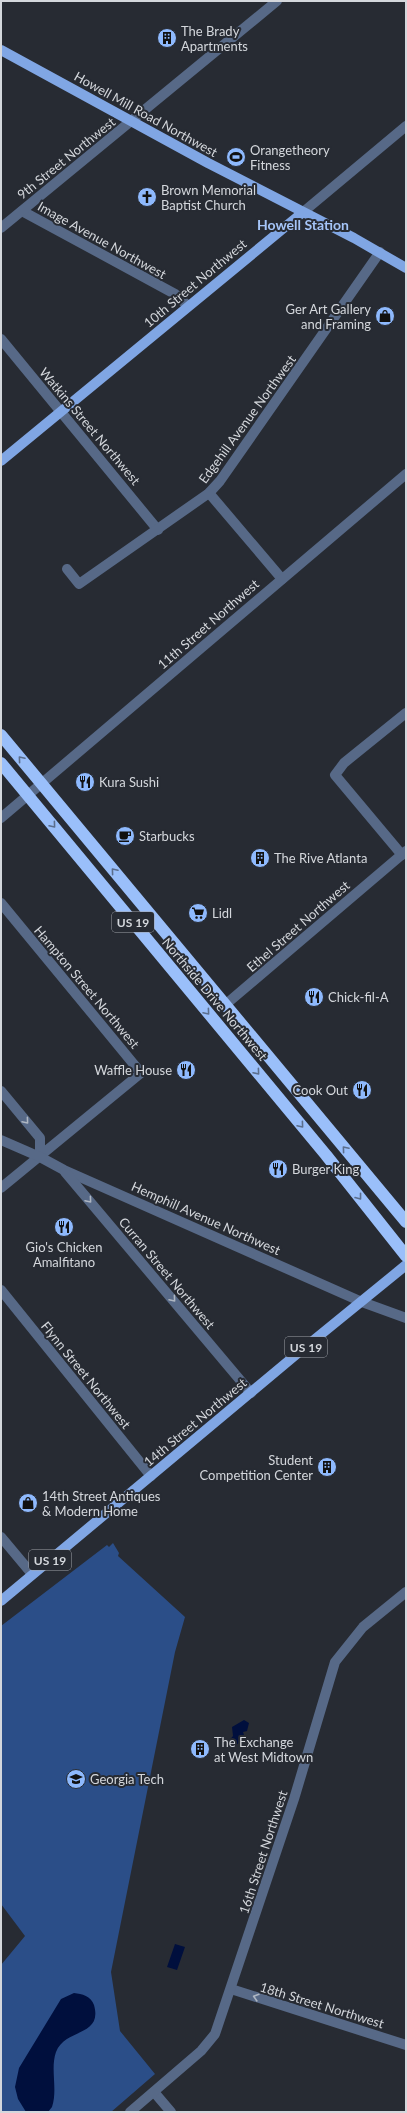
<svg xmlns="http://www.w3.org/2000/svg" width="407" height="2113" font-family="Lato,sans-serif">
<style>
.green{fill:#2b4e88}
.water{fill:#000f3d}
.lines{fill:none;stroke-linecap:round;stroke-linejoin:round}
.minor{stroke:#576987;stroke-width:10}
.major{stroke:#80a6e4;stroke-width:10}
.highway{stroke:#9abffa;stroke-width:12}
.oneway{stroke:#5b6e8d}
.oneway2{stroke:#aeb6c2}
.labels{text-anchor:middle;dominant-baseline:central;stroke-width:4;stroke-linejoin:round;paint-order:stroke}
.shield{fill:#272b33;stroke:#a0a3a9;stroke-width:1}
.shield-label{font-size:12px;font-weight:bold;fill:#d4d7dc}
.poi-label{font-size:13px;fill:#d4d7dc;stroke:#272b33;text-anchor:start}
.street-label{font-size:13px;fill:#d4d7dc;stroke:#272b33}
.neighbourhood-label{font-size:14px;font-weight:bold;fill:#a5c5f8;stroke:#272b33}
</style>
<rect width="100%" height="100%" fill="#272b33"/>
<!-- green -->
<polygon class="green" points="113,1543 119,1553 118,1556 185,1617 175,1652 111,1972 120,2031 155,2074 111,2112 1,2112 1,1965 25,1936 1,1904 1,1626 107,1545 109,1547"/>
<!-- water -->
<g class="water">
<polygon points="244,1720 249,1723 247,1731 243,1732 245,1738 243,1743 239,1743 231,1748 227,1743 233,1736 232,1727"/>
<polygon points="175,1944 185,1947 177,1970 167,1967"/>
<path d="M74,1993C82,1994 91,1996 94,2005C103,2037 65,2028 56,2052C50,2069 58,2089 52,2107L48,2112H26L18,2099L15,2087L19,2068L61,1999Z"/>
</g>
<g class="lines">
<!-- minor -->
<g class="minor">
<polyline points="22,211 175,294 188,306"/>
<polyline points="302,213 406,126"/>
<polyline points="1,228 277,1"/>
<polyline points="1,339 158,530"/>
<polyline points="209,493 282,579"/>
<polyline points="67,569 79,584 209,493 220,481 380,252"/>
<polyline points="1,818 406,474"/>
<polyline points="402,855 335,775 344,763 406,713"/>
<polyline points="1,903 141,1073 1,1188"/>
<polyline points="225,1005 406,851"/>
<polyline points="1,1091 40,1138 40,1157"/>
<polyline points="1,1140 40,1157 64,1170 362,1302 406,1318"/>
<polyline points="65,1172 251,1393"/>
<polyline points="1,1290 151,1476"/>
<polyline points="1,1537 32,1574"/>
<polyline points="231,1989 406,2045"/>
<polyline points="154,2092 171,2112"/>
<polyline points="130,2112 201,2051 215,2034 294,1799 335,1662 363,1627 406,1592"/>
</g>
<!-- major -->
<g class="major">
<polyline points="1,50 208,163 354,238 406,268"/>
<polyline points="1,461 302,213"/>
<polyline points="1,1601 298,1353 406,1265"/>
</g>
<!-- highway -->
<g class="highway">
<polyline points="1,735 406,1222"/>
<polyline points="1,763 326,1155 406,1256"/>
</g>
</g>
<!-- one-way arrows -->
<defs><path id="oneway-chevron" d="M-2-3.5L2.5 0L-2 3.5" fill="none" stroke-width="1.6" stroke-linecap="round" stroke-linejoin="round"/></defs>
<g class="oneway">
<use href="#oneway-chevron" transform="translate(21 759) rotate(-130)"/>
<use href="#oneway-chevron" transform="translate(53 825) rotate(50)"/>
<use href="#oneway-chevron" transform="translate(114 871) rotate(-130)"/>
<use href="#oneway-chevron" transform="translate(207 1012) rotate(50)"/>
<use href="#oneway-chevron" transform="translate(257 1072) rotate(50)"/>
<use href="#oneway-chevron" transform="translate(301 1125) rotate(50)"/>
<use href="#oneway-chevron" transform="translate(345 1149) rotate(-130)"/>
<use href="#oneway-chevron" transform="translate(359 1197) rotate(52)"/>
</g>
<g class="oneway2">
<use href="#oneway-chevron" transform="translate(26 1121) rotate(50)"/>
<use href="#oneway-chevron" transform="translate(89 1200) rotate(50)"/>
<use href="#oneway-chevron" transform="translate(173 1299) rotate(50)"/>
<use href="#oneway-chevron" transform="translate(256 1997) rotate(-163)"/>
</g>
<!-- icons -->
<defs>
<g id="building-disc" transform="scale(1)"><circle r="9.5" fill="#8eb9fd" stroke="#272b33"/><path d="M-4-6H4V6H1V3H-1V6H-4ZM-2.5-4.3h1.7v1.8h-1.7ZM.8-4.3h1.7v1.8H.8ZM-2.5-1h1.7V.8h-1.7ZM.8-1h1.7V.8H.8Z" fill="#111"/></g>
<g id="stadium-disc" transform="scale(1)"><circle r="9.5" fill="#8eb9fd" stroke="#272b33"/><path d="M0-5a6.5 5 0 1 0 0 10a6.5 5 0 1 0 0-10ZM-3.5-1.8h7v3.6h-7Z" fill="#111"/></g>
<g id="church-disc" transform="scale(1)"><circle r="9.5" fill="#8eb9fd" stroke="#272b33"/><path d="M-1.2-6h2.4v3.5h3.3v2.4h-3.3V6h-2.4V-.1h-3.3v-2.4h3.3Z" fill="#111"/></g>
<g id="shop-disc" transform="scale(1)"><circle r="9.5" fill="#8eb9fd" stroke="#272b33"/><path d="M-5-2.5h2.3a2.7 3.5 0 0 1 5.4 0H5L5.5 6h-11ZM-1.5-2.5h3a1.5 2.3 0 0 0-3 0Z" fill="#111"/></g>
<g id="restaurant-disc" transform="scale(1)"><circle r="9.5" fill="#8eb9fd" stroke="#272b33"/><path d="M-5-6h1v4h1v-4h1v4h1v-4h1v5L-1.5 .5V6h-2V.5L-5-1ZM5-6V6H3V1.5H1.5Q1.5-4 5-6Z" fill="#111"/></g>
<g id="cafe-disc" transform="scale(1)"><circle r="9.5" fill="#8eb9fd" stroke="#272b33"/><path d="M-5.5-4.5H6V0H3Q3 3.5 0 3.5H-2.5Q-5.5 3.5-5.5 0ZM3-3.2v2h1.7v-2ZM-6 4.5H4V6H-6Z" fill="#111"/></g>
<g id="supermarket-disc" transform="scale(1)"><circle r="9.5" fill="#8eb9fd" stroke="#272b33"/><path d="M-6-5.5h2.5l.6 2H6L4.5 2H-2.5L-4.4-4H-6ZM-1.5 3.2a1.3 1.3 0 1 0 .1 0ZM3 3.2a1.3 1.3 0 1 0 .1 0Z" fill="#111"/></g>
<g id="university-disc" transform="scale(1)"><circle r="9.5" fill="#8eb9fd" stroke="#272b33"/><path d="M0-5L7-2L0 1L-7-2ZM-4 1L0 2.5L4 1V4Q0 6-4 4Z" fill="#111"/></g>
</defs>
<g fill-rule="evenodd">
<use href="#building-disc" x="167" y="38"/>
<use href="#stadium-disc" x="236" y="157"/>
<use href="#church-disc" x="147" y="197"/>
<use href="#shop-disc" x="385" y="316"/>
<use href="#restaurant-disc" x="85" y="782"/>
<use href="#cafe-disc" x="125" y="836"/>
<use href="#building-disc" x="260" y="858"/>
<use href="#supermarket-disc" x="198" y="913"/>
<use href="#restaurant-disc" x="314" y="997"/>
<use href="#restaurant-disc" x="186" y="1070"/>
<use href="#restaurant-disc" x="362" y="1090"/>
<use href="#restaurant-disc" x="278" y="1169"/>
<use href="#restaurant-disc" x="64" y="1227"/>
<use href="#building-disc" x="327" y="1467"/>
<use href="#shop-disc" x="28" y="1503"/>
<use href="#building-disc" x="200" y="1749"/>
<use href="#university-disc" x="76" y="1779"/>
</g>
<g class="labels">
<!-- shield labels -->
<g class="shield">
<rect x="112" y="912" width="42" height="20" rx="3"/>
<rect x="285" y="1337" width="42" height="20" rx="3"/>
<rect x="29" y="1550" width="42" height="20" rx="3"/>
</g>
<g class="shield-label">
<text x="133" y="922">US 19</text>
<text x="306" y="1347">US 19</text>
<text x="50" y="1560">US 19</text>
</g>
<!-- poi labels -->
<g class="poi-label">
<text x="181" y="31">The Brady<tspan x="181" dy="15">Apartments</tspan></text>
<text x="250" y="150">Orangetheory<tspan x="250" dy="15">Fitness</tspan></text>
<text x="161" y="190">Brown Memorial<tspan x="161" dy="15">Baptist Church</tspan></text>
<text x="371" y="309" text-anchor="end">Ger Art Gallery<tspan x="371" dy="15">and Framing</tspan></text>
<text x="99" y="782">Kura Sushi</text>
<text x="139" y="836">Starbucks</text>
<text x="274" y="858">The Rive Atlanta</text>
<text x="212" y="913">Lidl</text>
<text x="328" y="997">Chick-fil-A</text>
<text x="172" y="1070" text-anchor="end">Waffle House</text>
<text x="348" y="1090" text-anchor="end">Cook Out</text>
<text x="292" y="1169">Burger King</text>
<text x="64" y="1247" text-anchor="middle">Gio's Chicken<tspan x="64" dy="15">Amalfitano</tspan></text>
<text x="313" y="1460" text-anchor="end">Student<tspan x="313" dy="15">Competition Center</tspan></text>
<text x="42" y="1496">14th Street Antiques<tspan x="42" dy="15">&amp; Modern Home</tspan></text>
<text x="214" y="1742">The Exchange<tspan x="214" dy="15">at West Midtown</tspan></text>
<text x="90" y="1779">Georgia Tech</text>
</g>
<!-- street labels -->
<g class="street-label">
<text transform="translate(146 114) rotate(29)">Howell Mill Road Northwest</text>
<text transform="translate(66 158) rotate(-39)">9th Street Northwest</text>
<text transform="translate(102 240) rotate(29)">Image Avenue Northwest</text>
<text transform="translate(195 283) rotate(-40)">10th Street Northwest</text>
<text transform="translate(247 419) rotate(-54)">Edgehill Avenue Northwest</text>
<text transform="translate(90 426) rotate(50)">Watkins Street Northwest</text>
<text transform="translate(208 624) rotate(-41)">11th Street Northwest</text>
<text transform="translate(298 926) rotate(-41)">Ethel Street Northwest</text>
<text transform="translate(87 987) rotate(50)">Hampton Street Northwest</text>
<text transform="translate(215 999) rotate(50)">Northside Drive Northwest</text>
<text transform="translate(206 1218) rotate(24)">Hemphill Avenue Northwest</text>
<text transform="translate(167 1273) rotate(50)">Curran Street Northwest</text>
<text transform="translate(86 1375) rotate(51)">Flynn Street Northwest</text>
<text transform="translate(195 1422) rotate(-40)">14th Street Northwest</text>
<text transform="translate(263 1852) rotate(-72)">16th Street Northwest</text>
<text transform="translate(322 2005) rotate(17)">18th Street Northwest</text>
</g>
<!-- neighbourhood labels -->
<g class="neighbourhood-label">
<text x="303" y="224">Howell Station</text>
</g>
</g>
<!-- border -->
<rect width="407" height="2113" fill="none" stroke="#d4d7dc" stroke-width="4"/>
</svg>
